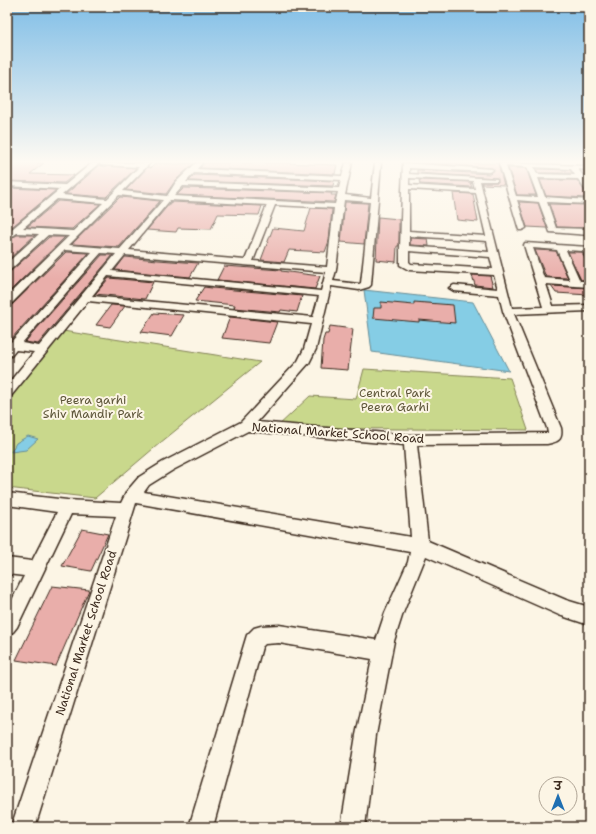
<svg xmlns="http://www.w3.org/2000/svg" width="596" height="834" font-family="'Shantell Sans','Playpen Sans Deva',sans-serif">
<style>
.green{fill:#c9d88c;stroke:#828155}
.water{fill:#85cde5;stroke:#678c95}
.building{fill:#e9aeaa;stroke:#3b2a1e}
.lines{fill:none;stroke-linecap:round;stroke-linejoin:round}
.minor-casing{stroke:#3b2a1e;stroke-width:3}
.minor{fill:#fcf5e5;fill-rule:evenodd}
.labels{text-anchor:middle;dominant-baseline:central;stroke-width:4;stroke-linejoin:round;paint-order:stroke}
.park-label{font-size:12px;fill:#5e563a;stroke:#fcf5e5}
.street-label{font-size:12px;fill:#3b2a1e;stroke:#fcf5e5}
</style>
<rect width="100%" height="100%" fill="#fcf5e5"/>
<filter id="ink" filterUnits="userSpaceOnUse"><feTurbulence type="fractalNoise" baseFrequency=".025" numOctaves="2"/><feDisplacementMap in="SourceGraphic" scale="8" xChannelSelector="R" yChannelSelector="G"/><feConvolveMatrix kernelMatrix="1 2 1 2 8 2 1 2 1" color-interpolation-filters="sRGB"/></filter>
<g filter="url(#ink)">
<!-- green -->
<g class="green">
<polygon points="63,331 260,362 160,443 95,498 7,488 7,402"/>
<polygon points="364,369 510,378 528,430 276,428 310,396 356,399"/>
</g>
<!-- water -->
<g class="water">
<polygon points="364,290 473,302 509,371 372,352"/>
<polygon points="28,436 38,439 26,450 11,452 16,443"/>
</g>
<!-- building -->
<g class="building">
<polygon points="14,163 44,163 30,174 74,175 64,183 7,181 7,168"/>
<polygon points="156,163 177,164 194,163 175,181 166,194 126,190 148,167 151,168"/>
<polygon points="204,163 283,163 337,165 335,174 200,168"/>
<polygon points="420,163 498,163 504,185 482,184 482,182 498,182 497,178 417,173 417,170 490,174 494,170 492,168"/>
<polygon points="100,165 136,168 106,197 66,194"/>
<polygon points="508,168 526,168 536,195 517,195"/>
<polygon points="536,169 570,170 572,173 538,173"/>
<polygon points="195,175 334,181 333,186 189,181"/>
<polygon points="419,180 472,182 472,184 470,183 472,187 420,184"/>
<polygon points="540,180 577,180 585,192 589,192 589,198 546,196"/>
<polygon points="7,188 56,190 7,231"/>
<polygon points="184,188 332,193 331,195 336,195 334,202 177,195"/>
<polygon points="453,193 473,194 478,222 457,220"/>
<polygon points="120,197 160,201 119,247 72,244"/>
<polygon points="58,201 100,204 72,229 27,227"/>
<polygon points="171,202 262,206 259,215 218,214 211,229 178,228 176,232 147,230"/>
<polygon points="345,202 368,203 364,244 341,242"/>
<polygon points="519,202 538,203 547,228 527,227"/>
<polygon points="549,204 589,205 589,228 557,227"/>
<polygon points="311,208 332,209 329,241 325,252 289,250 284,262 261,260 273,228 304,231"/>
<polygon points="378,217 399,219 399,246 397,246 396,262 376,260"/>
<polygon points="17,235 35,235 7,261 7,241"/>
<polygon points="49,237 65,237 7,294 7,272 11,271"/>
<polygon points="410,238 428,239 429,246 410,245"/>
<polygon points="535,250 556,251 568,278 546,277"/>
<polygon points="66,252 89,253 10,340 7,340 7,306 12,305"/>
<polygon points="568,252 582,252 585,259 589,260 589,280 581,280"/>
<polygon points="102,255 113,255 38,344 25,342"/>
<polygon points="125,257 158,260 198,263 190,277 115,270"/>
<polygon points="224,266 281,270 281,271 320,276 315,289 217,280"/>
<polygon points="472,275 490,276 493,287 475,285"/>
<polygon points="109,278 153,282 145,299 95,294"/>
<polygon points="551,286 589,288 589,295 556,293"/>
<polygon points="204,287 212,288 302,296 297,312 281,310 280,312 234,308 235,305 195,301"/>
<polygon points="381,302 414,305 414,302 453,305 455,323 419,320 419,322 373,318 374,308 381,308"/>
<polygon points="111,305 125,306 110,327 96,325"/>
<polygon points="154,313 184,315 172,336 141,332"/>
<polygon points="230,317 277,322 269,343 222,338"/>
<polygon points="330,326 353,329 348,370 321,368 323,340 325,334 328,334"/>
<polygon points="82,529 108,534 91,571 62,566"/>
<polygon points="52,586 89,590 56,666 16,660"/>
</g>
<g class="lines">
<!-- minor casing -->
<g class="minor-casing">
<g id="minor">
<path d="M92,163H150L123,191L167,196L176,182L196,163H202L197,169L342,176L346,163H352L345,195L371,198L375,163H381L371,285L369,287L359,290L331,286L316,349L309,363L257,422L410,435L548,433L547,428L503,311L499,295L454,291L449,288L454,285L498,289L494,275L409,270L400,265V248L403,163L492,169L493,170L490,172L409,168V174L497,179V181H480L512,308L543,307L524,245L525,243L589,247V259L586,258L583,251L566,250L580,281H589V287L546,284L553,306L589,305V311L514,314L561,428C563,440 558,442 547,444L417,445L428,541L566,600L589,607V625L559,615L426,556L403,613L394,641L376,735L365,827H341L356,735L372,659L279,643L265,644L262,647L213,827H189L247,635L254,628L261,626L279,625L376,640L385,613L408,562L410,552L136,503L35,827H11L116,516L71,514L17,627L13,632L7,635V610L24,576L7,574V558L32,561L57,512L7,505V493L67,500L121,503L127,491L139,477L163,462L241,422L298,361L304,349L311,324L88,301L11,396L7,397V385L34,352L16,350L11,356L7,357V341L11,342L92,252L65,250L11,304L7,305V296L69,236L48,235L10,270L7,271V263L39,234L17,233L7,240V233L60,189L7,186V182L65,185ZM99,163L102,165L139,167L107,199L62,195ZM194,173L341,180L339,188L186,182ZM409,178L473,181L475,189L409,185ZM183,186L338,192L335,204L174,196ZM409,189L476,193L486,236L409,231ZM119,195L163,200L120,249L69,245ZM57,199L103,203L73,231L23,228ZM170,200L267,205L245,260L129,250ZM344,200L370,202L361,283L359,284L333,281L336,270ZM275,205L334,208L327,267L253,261ZM409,236L487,241L489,252L409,246ZM533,248L557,250L570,280L544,278ZM409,251L490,257L493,269L411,264L409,262ZM101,253L116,254L39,346L22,343ZM125,255L326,272L321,291L112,271ZM108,276L319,296L313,317L92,296ZM248,431L404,445L411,537L144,492L149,485L173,470Z"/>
<path d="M499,163L589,166V170L578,169L589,184V191H586L578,179L538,178L545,197L589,200V204L547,202L556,228L589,229V235L550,232L539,202L517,200L526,228L522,230H519ZM506,166L527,167L538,197L516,196ZM534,167L571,169L575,175L537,174Z"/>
</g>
</g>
<!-- minor -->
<use href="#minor" class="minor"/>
</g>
</g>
<!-- sky -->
<linearGradient id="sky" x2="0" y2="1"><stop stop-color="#80bee7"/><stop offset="0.58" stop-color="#fefaf3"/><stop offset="1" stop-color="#fefaf3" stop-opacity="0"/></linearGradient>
<rect width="596" height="279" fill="url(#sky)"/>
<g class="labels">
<!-- park labels -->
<g class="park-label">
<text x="395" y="393">Central Park<tspan x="395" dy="14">Peera Garhi</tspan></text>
<text x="93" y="400">Peera garhi<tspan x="93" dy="14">Shiv Mandir Park</tspan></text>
</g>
<!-- street labels -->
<g class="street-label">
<text transform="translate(338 433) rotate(4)">National Market School Road</text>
<text transform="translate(86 633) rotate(-72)">National Market School Road</text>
</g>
</g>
<!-- margin -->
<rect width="596" height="834" fill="none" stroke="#fcf5e5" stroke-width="24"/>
<rect x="12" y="12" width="572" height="810" fill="none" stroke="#3b2a1e" stroke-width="1.5" filter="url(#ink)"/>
<!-- north arrow -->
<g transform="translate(558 796)"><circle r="19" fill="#fcf5e5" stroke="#afa495"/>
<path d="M0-3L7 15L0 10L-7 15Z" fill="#1f6fb2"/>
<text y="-6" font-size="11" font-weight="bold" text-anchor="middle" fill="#3b2a1e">उ</text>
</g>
</svg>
